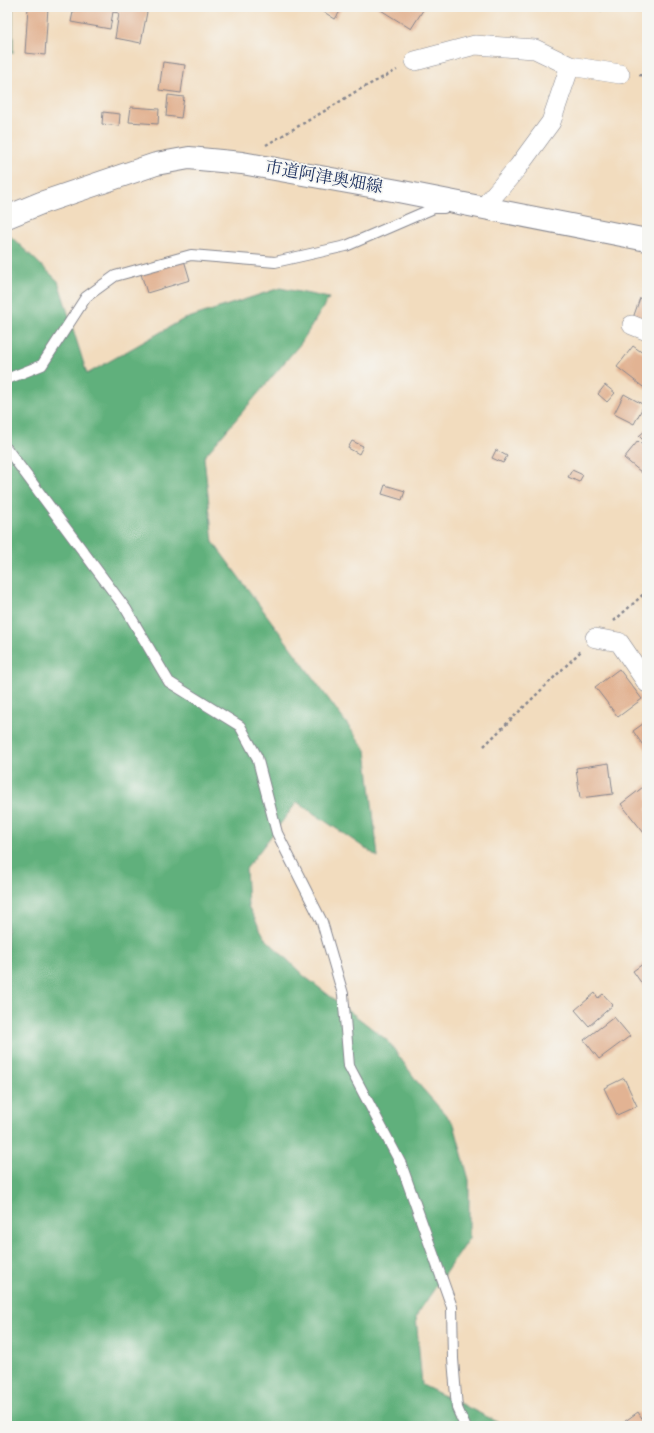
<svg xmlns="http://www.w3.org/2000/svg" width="654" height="1433" font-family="Cardo,'Noto Serif JP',serif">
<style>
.forest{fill:#61b07b;stroke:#3e706c}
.building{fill:#e2b393}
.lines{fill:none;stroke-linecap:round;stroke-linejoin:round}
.service-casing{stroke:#86868e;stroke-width:12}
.minor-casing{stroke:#86868e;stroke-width:20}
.tertiary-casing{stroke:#86868e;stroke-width:24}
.path{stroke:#86868e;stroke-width:2.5;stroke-dasharray:3 3;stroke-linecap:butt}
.service{stroke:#fff;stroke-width:10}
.minor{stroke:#fff;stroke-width:19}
.tertiary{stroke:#fff;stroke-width:22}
.labels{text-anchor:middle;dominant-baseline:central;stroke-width:3.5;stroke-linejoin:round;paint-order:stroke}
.street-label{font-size:17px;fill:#1b2f5e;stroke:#f6f6f2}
</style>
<rect width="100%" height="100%" fill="#f6f6f2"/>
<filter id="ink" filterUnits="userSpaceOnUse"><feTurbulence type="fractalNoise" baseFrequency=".025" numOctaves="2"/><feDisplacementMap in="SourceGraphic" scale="8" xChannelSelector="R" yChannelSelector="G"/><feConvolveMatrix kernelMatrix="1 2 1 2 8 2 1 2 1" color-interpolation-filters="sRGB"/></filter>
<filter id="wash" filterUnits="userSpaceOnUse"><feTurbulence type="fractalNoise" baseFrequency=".012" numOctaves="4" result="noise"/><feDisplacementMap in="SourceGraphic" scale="16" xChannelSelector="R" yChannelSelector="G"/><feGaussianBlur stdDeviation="0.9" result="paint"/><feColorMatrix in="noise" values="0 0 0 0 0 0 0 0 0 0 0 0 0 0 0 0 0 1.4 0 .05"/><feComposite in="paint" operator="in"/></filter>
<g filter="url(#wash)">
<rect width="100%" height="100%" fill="#f2dcbe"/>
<!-- forest -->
<g class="forest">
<rect x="7" y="7" width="6" height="46"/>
<polygon points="7,233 58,281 87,374 182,320 280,288 329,298 301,343 204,457 213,542 366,750 378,857 297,802 246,869 248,906 265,938 304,976 388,1041 421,1087 454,1124 469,1180 469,1238 416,1316 422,1385 506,1426 7,1426"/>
</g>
<g id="blocks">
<!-- building -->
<g class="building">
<polygon points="28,7 48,7 45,55 25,53"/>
<polygon points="74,7 148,7 141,43 115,38 119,13 113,12 110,29 71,22"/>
<polygon points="316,7 343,7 335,19"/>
<polygon points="376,7 425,7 411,29"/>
<polygon points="588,7 603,7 602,11"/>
<polygon points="163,62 185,65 181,93 159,90"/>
<polygon points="168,95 184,97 181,118 166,116"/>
<polygon points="131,107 159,109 158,124 129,122"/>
<polygon points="103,112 120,114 119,126 102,124"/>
<polygon points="184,260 190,280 147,293 141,274"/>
<polygon points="640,298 647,300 647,323 633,318"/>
<polygon points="633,346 647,356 647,390 617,367"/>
<polygon points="605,385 615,393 607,402 598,394"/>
<polygon points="624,394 644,405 634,424 614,414"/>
<polygon points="647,429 647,444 639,436"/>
<polygon points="352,441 363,446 359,454 348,448"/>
<polygon points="638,441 647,449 647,477 624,458"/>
<polygon points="496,450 507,456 503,463 492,458"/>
<polygon points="572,470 583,475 579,482 568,477"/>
<polygon points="385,485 405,491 402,500 382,494"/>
<polygon points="619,669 642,699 618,717 595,687"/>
<polygon points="647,721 647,751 633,731"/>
<polygon points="609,763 613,794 580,798 576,768"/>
<polygon points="647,784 647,830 644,833 621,804"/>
<polygon points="647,961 647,991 633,971"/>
<polygon points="595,993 598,998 603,994 613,1005 589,1026 575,1010"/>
<polygon points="614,1017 630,1036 599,1059 584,1040"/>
<polygon points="624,1078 637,1106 617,1115 604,1088"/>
<polygon points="638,1412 647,1426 622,1426 621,1424"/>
</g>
</g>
</g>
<g filter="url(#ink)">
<use href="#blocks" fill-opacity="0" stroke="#86868e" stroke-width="1"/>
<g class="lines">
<!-- service casing -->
<g class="service-casing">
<g id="service">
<polyline points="7,379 42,365 86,297 115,276 191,255 275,262 346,246 434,208 444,208"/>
<polyline points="7,449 126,609 169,682 240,726 257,757 277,833 322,922 343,994 349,1066 401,1164 452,1307 453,1359 457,1408 465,1426"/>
</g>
</g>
<!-- minor casing -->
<g class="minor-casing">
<g id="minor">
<polyline points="415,61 475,45 535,49 570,66 620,74"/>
<polyline points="483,208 518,167 551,122 570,66"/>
<polyline points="632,325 647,331"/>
<polyline points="595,638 619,642 647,683"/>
</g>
</g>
<!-- tertiary casing -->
<g class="tertiary-casing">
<polyline id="tertiary" points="7,217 41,203 156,164 189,158 242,163 398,191 647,240"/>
</g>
<!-- path -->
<g class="path">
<polyline points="639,75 647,76"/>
<polyline points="266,145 328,109 355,92 397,70"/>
<polyline points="614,621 647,591"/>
<polyline points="484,746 581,651"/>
</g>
<!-- service -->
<use href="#service" class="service"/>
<!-- minor -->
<use href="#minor" class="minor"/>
<!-- tertiary -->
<use href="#tertiary" class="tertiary"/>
</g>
</g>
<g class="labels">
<!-- street labels -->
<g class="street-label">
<text transform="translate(324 177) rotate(10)">市道阿津奥畑線</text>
</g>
</g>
<!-- margin -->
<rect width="654" height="1433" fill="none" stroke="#f6f6f2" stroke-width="24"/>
</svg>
